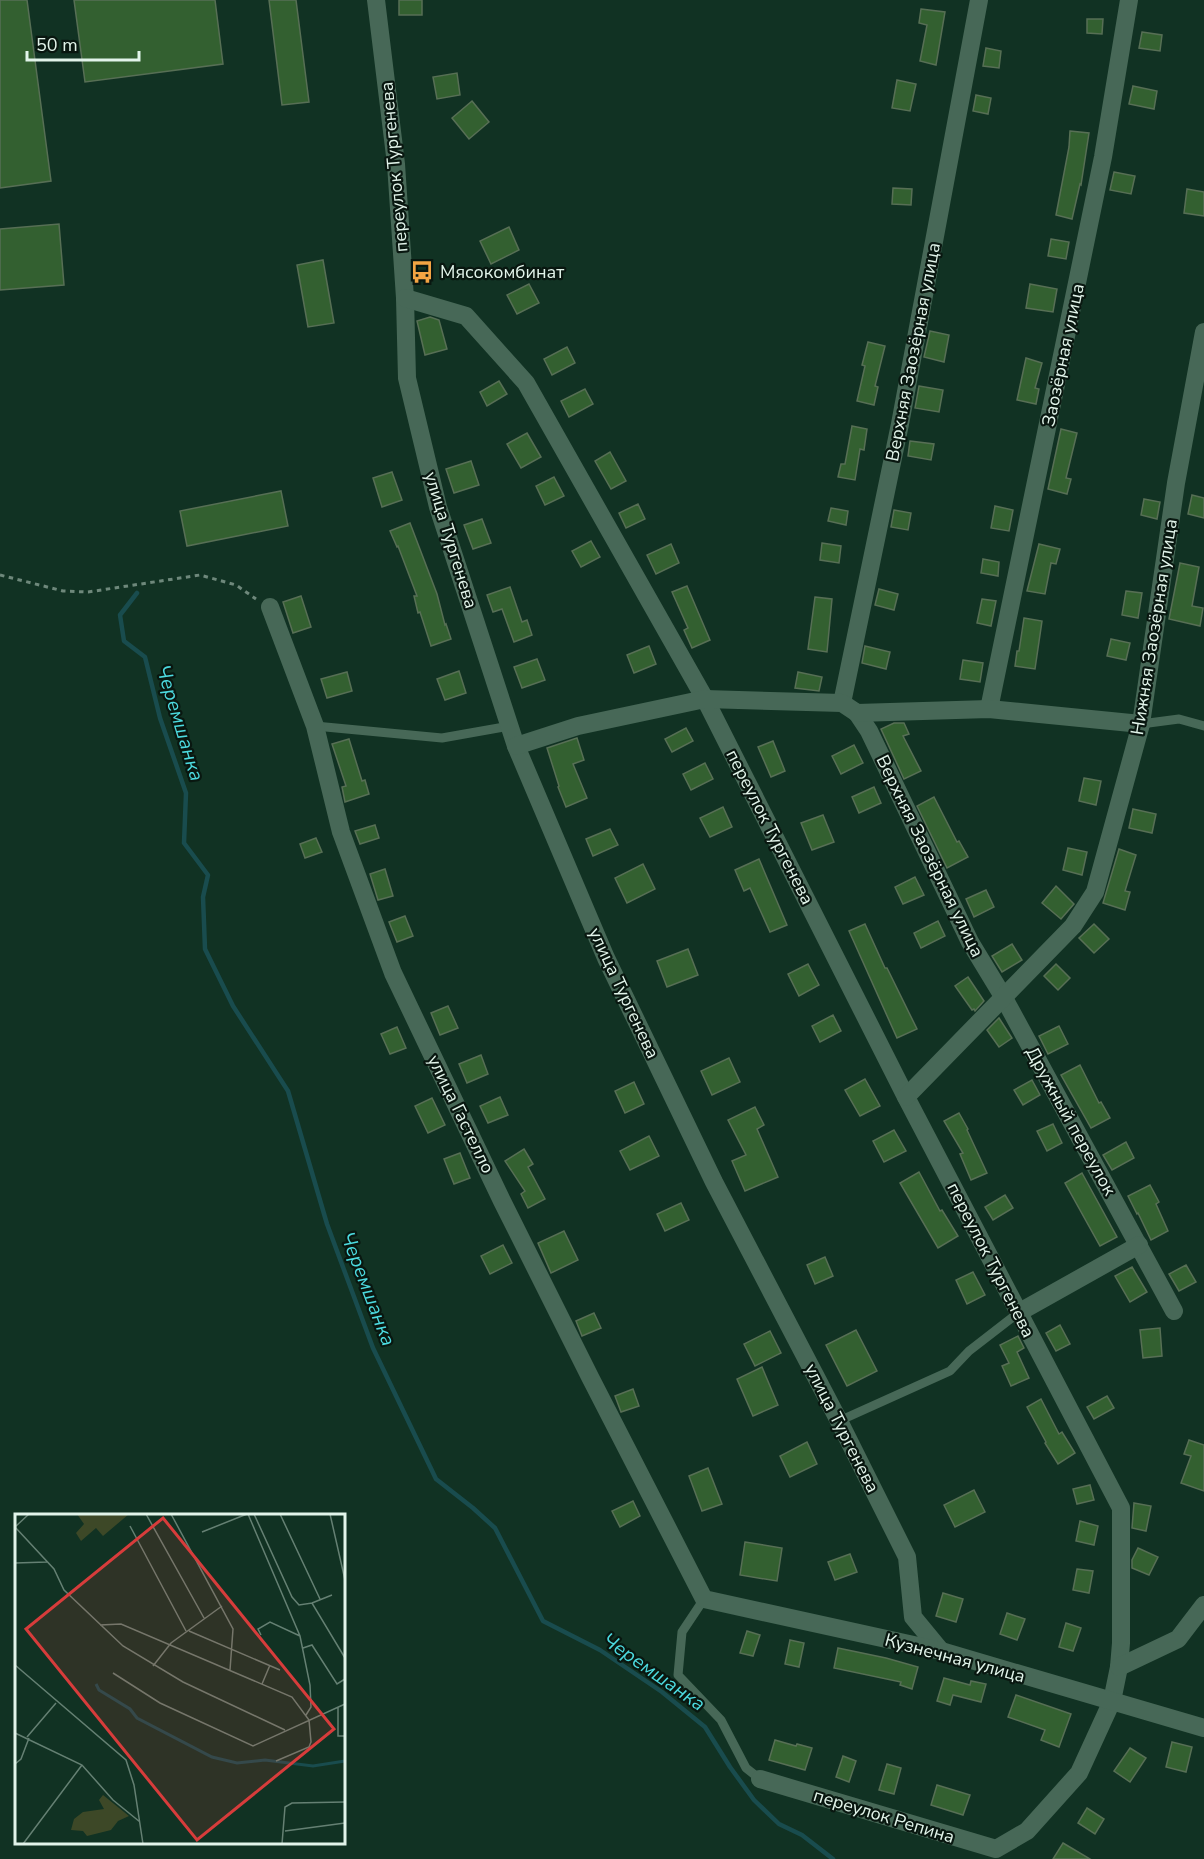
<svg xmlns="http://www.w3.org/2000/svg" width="1204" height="1859" font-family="'Nunito Sans',sans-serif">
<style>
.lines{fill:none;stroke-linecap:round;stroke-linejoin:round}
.stream{stroke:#194c4e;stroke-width:4.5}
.building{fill:#336030;stroke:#576f55;stroke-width:1.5}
.path{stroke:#6e887b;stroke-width:3;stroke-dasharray:4.5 4.5;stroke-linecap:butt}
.lane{stroke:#476857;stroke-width:9}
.street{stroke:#476857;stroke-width:18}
.labels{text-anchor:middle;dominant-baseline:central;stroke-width:4.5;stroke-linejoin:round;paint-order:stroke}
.street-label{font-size:18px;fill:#e2f4ea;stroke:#091710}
.poi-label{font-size:18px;fill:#e2f4ea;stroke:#091710;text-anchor:start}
.water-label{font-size:20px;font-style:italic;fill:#4cdadf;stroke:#091710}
.inset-river{fill:none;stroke:#194c4e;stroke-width:3}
.inset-road{fill:none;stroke:#658073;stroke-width:1.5}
.view{fill:#d73c3b;fill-opacity:0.15;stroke:#d73c3b;stroke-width:3}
.inset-edge{fill:none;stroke:#e2f4ea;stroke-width:3}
</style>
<rect width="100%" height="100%" fill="#113223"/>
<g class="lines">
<!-- stream -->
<polyline class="stream" points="137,593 120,615 124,641 145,657 160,718 186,793 184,843 208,875 203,897 205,949 233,1006 288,1091 327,1224 373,1348 436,1479 473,1508 495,1528 543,1621 600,1650 662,1692 705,1727 730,1767 754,1800 779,1824 802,1835 833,1859"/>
</g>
<!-- building -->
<g class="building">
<polygon points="0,0 27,0 51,181 0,188"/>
<polygon points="74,0 215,0 223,64 85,82"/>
<polygon points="269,0 296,0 309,102 282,105"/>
<rect x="399" y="0" width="23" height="15"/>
<polygon points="921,9 945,12 936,65 920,61 927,25 919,23"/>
<polygon points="1087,19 1103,19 1102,34 1087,33"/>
<polygon points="1142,32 1162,35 1160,51 1139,48"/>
<polygon points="986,48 1001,51 999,68 983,66"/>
<polygon points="457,73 460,95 437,99 433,77"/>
<polygon points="897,80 916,84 910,111 892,108"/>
<polygon points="1133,86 1157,91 1154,109 1129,104"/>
<polygon points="976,95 991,98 988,114 973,111"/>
<polygon points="472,101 489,122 469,139 452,118"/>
<polygon points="1070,131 1089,133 1081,185 1080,184 1072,219 1056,215 1069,147"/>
<polygon points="1114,172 1135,176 1131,194 1110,190"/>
<polygon points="893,188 912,189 911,205 892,204"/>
<polygon points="1187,189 1204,192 1204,216 1184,213"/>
<polygon points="59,224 64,285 0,290 0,229"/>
<polygon points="509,227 519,250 491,264 480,241"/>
<polygon points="1051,239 1069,242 1066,259 1048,256"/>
<polygon points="323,260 334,323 308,327 297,265"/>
<polygon points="529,284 539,303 517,314 507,295"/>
<polygon points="1030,284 1057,289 1053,312 1026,308"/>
<polygon points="430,317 439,320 447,349 425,355 417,321"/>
<polygon points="930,331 949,335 944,362 924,357"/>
<polygon points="868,342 885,346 875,386 878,387 874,405 857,401 865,366 862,365"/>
<polygon points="567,347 575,363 552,375 544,359"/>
<polygon points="1026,358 1042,363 1035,388 1039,389 1036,404 1017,400"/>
<polygon points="499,381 507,394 487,406 480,392"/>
<polygon points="919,386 943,390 939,412 915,408"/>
<polygon points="585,389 593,404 569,417 561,401"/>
<polygon points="852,426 867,429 864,450 860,449 855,480 838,477 841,464 845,464"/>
<polygon points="1061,429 1077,433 1066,478 1071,479 1067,494 1048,489"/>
<polygon points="527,433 541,457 521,468 507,444"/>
<polygon points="910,441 934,444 931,460 908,456"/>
<polygon points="610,452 626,481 611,489 595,461"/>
<polygon points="471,461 479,485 454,493 446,469"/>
<polygon points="392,472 402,500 382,507 373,478"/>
<polygon points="554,477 564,496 545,505 536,486"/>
<polygon points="281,491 288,526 187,546 180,511"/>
<polygon points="1192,495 1204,498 1204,518 1188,514"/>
<polygon points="1144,499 1160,502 1157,519 1141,515"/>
<polygon points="638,504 645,519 626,528 619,513"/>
<polygon points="995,506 1013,510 1009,531 991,528"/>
<polygon points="831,508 848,511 846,525 828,521"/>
<polygon points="894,510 911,513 908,530 891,527"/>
<polygon points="482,519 491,543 473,549 464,525"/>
<polygon points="410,523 437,594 445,625 446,624 451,639 431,646 420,612 418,613 414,596 417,596 398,546 397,547 390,531"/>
<polygon points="591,541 600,557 581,567 572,551"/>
<polygon points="822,543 841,546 839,563 820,560"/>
<polygon points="671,544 679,563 656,574 647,555"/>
<polygon points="1039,544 1060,549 1056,564 1051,563 1045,594 1027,591"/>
<polygon points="983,559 999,562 998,576 981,573"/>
<polygon points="1180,563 1199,567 1192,606 1203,608 1200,626 1169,619"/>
<polygon points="687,586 710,640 692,648 684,630 688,628 672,592"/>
<polygon points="510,587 522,622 527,620 532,635 514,642 502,609 493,612 487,595"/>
<polygon points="879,589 898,594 894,610 875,605"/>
<polygon points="1126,591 1142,593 1138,618 1122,615"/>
<polygon points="301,596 311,627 293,633 283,602"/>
<polygon points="815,597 832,599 827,652 808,649"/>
<polygon points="982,599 996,601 991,626 977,623"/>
<polygon points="1024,618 1042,621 1035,669 1015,666 1017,651 1019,651"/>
<polygon points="1111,639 1130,643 1126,660 1107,656"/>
<polygon points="649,646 656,664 634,673 627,655"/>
<polygon points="865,646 890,652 886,669 862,663"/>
<polygon points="537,659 545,680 522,688 514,667"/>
<polygon points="963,660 983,663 980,682 960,679"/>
<polygon points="459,671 466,693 445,700 437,679"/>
<polygon points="347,672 352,691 327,698 321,679"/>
<polygon points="798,672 822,677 819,691 795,688"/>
<polygon points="894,723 904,723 909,734 903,736 921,771 904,779 881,729"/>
<polygon points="686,728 693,741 672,752 665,739"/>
<polygon points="577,738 584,760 573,764 587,798 566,807 558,787 559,786 547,748"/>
<polygon points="349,739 362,781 365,780 369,794 345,802 342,787 346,786 332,744"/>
<polygon points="773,741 785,771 771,777 758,747"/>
<polygon points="854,745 863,763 841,774 832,756"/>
<polygon points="705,763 713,779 691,790 683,774"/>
<polygon points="1084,778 1101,781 1096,805 1079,801"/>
<polygon points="874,787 881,803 859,813 852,797"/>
<polygon points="934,797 957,842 959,841 968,857 947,868 917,806"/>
<polygon points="723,807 732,827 710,837 700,818"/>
<polygon points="1133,809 1156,814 1152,833 1129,828"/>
<polygon points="823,815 834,842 812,850 801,823"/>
<polygon points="375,825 379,838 360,844 355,831"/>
<polygon points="610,829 618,845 593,856 586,839"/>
<polygon points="316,838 322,852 305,858 300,844"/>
<polygon points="1068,848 1087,852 1082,875 1063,870"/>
<polygon points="1119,849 1136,855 1125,891 1130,892 1125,910 1103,903"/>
<polygon points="759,859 787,925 770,932 750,888 744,891 735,870"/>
<polygon points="643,864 655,889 627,903 615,878"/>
<polygon points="385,869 393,896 378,900 370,874"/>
<polygon points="915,877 924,895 903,904 895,887"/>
<polygon points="1056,886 1074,904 1061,919 1042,903"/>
<polygon points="986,890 994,907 974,917 966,899"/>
<polygon points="405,916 413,936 397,942 389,922"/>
<polygon points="938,921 945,936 921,948 914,933"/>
<polygon points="865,924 885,968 887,968 917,1029 897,1038 849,931"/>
<polygon points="1094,924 1109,939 1094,953 1079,938"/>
<polygon points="1012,944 1022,960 1002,972 992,956"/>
<polygon points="688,949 698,975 667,987 657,961"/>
<polygon points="808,964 819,985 799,996 788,974"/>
<polygon points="1056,964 1070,978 1058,990 1044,976"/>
<polygon points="968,977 984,1001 975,1011 974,1009 972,1010 955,986"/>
<polygon points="448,1006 458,1028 440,1035 431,1013"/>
<polygon points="833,1015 841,1031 820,1042 812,1026"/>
<polygon points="999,1018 1012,1038 999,1047 987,1030"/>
<polygon points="1059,1026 1068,1044 1048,1054 1039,1036"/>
<polygon points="397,1027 406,1048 390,1054 381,1034"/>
<polygon points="481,1055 488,1074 467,1083 459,1064"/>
<polygon points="729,1058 740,1082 712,1095 701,1071"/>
<polygon points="1080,1065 1099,1103 1101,1102 1110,1118 1091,1128 1061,1075"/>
<polygon points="865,1079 880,1106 860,1116 845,1090"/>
<polygon points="1032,1080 1040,1095 1023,1105 1014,1090"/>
<polygon points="634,1082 644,1104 625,1113 615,1091"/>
<polygon points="500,1097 508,1115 488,1123 480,1106"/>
<polygon points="432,1098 445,1125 428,1133 415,1106"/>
<polygon points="755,1107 764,1125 757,1129 778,1177 745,1191 732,1161 746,1155 728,1120"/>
<polygon points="959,1113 968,1129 967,1130 987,1173 971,1180 960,1154 963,1153 944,1121"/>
<polygon points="1053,1124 1062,1143 1047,1151 1037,1131"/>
<polygon points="894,1130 906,1151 884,1162 873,1141"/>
<polygon points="649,1136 659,1156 630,1170 620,1151"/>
<polygon points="1126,1142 1134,1158 1112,1170 1103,1155"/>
<polygon points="524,1149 533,1164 528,1167 545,1199 528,1208 521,1194 525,1191 505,1161"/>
<polygon points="460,1153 470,1178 454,1184 444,1159"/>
<polygon points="919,1172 940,1211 942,1210 958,1236 938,1248 900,1183"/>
<polygon points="1082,1173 1117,1237 1100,1246 1065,1183"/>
<polygon points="1150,1185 1159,1202 1156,1204 1168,1231 1151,1240 1138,1213 1137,1214 1128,1196"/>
<polygon points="1005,1195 1013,1208 993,1220 985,1207"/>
<polygon points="681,1203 689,1220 665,1231 657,1214"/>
<polygon points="564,1231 578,1260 551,1273 538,1243"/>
<polygon points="503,1245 512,1263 490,1274 481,1256"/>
<polygon points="825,1257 833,1276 815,1284 807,1265"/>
<polygon points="1186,1265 1196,1282 1179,1291 1169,1274"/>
<polygon points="1132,1267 1147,1292 1130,1302 1115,1276"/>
<polygon points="973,1272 985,1295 967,1304 956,1280"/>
<polygon points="594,1313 601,1328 582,1336 576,1321"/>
<polygon points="1060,1325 1070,1344 1056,1351 1046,1333"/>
<polygon points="1160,1328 1162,1356 1143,1358 1140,1330"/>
<polygon points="856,1330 877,1371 847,1386 826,1345"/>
<polygon points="770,1331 781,1353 755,1366 744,1344"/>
<polygon points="1018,1336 1024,1348 1017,1352 1029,1378 1011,1386 1002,1366 1009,1363 1000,1345"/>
<polygon points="762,1367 778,1405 753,1416 737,1379"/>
<polygon points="633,1389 639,1406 621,1412 615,1396"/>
<polygon points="1107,1396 1114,1408 1094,1419 1087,1407"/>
<polygon points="1041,1399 1059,1434 1062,1432 1075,1453 1058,1464 1045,1443 1046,1442 1027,1407"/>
<polygon points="1189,1440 1204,1445 1204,1491 1181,1483 1191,1456 1184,1454"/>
<polygon points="807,1442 817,1464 790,1477 780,1456"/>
<polygon points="708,1468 722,1504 702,1511 689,1476"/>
<polygon points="1090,1485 1094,1500 1077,1504 1073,1489"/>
<polygon points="974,1490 985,1512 955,1527 944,1505"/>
<polygon points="633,1501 640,1516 620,1527 612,1511"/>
<polygon points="1134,1503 1151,1506 1146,1531 1132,1528"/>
<polygon points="1080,1521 1098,1526 1094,1545 1076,1541"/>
<polygon points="745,1542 782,1548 777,1581 740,1575"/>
<polygon points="1138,1548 1158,1557 1149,1575 1132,1568 1132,1560"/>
<polygon points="850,1554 857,1572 835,1580 828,1562"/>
<polygon points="1077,1569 1093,1571 1089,1593 1073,1590"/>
<polygon points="943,1593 963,1599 956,1622 936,1616"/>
<polygon points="1007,1613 1025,1619 1017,1640 1000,1634"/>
<polygon points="1066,1623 1081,1628 1073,1651 1059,1647"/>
<polygon points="747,1631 760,1635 753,1656 740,1653"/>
<polygon points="790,1640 804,1643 799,1667 785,1664"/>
<polygon points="838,1648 886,1658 918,1667 912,1689 900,1685 901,1682 834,1668"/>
<polygon points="944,1678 970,1685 971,1681 986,1684 981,1702 953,1695 950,1705 937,1701"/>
<polygon points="1016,1695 1071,1714 1059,1747 1041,1740 1045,1730 1008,1717"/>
<polygon points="775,1740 796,1746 797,1744 812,1748 805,1770 769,1760"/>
<polygon points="1172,1742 1192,1747 1186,1772 1166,1767"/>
<polygon points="1130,1748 1146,1758 1130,1782 1114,1771"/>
<polygon points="843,1756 856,1761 849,1782 836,1777"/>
<polygon points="887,1764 901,1768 894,1794 879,1790"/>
<polygon points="937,1785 970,1795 963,1815 931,1805"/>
<polygon points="1087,1808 1104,1819 1095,1834 1078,1823"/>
<polygon points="1063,1843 1090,1859 1053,1859"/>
</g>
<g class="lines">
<!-- path -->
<polyline class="path" points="0,575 63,591 88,592 200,575 236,585 256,599"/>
<!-- lane -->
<g class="lane">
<polyline points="1141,724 1179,719 1204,726"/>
<polyline points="315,726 442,738 510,726"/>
<polyline points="839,1421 950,1371 969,1351 1018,1313"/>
<polyline points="704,1599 682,1632 678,1675 721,1720 746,1768 760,1779"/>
</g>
<!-- street -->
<g class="street">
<polyline points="376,0 396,164 405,298 407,378 438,507 516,746 606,958 714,1182 839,1421 907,1557 913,1617 941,1651"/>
<polyline points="405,298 466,316 526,383 705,699 906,1097 1121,1508 1121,1643 1119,1667 1112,1701 1079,1773 1027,1831 996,1849 760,1779"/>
<polyline points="270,607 315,726 341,832 393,973 502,1201 590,1377 704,1599 941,1651 1204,1728"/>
<polyline points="842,703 900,424 979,0"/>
<polyline points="989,709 1103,157 1129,0"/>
<polyline points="857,713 869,731 970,942 1004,998 1174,1311"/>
<polyline points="516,746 578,726 705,699 842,703 857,713 989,709 1141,724"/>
<polyline points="906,1097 1073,926 1095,892 1141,724 1176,483 1204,332"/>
<polyline points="1018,1313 1139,1245"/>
<polyline points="1119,1667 1178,1639 1204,1605"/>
</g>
</g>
<!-- icons -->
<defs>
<g id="bus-bare" transform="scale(1.8)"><path d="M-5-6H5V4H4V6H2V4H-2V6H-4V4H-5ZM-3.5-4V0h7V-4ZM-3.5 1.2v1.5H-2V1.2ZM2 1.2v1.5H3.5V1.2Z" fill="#f3a443" stroke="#091710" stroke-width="2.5" paint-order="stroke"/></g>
</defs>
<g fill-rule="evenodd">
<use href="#bus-bare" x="422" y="272"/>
</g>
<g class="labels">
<!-- street labels -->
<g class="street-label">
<text transform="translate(394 167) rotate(-95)">переулок Тургенева</text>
<text transform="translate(913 352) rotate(-79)">Верхняя Заозёрная улица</text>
<text transform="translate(1063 355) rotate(-78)">Заозёрная улица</text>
<text transform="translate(451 540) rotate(73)">улица Тургенева</text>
<text transform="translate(1154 627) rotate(-81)">Нижняя Заозёрная улица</text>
<text transform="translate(770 827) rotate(63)">переулок Тургенева</text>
<text transform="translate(930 856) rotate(64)">Верхняя Заозёрная улица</text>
<text transform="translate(624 993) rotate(65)">улица Тургенева</text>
<text transform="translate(461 1114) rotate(64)">улица Гастелло</text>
<text transform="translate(1071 1121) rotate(61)">Дружный переулок</text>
<text transform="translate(991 1260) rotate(63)">переулок Тургенева</text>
<text transform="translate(842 1428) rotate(63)">улица Тургенева</text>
<text transform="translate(955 1658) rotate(15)">Кузнечная улица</text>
<text transform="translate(884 1816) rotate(17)">переулок Репина</text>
</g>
<!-- poi labels -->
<g class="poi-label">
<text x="440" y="272">Мясокомбинат</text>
</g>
<!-- water labels -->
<g class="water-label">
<text transform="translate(180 723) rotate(73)">Черемшанка</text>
<text transform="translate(368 1289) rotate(69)">Черемшанка</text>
<text transform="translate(654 1672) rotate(35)">Черемшанка</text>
</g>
</g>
<!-- overview -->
<g transform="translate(15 1514)">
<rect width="330" height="330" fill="#113223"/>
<path d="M62,0H114L88,22L81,14L66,27L61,19L69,10ZM88,281L114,302L103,307L96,316L72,322L68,317L56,316L59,305L68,298L89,295L84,286Z" fill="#3d4827"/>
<path class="inset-river" d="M81,170L84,176L115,195L122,204L197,243L222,249L250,246L298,252L330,247"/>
<path class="inset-road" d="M131,0L189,104M156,0L218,115L215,156M233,0L285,122L295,171L296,193L291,201M239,0L277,83L284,91L297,89L330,144M265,0L305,85M315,0L330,66M115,12L171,117M0,13L39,55L49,76L108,132L168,168L270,216M0,13L14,0M187,18L232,0M0,49L32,48M297,89L317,81M85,111L106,110L277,183L294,206L296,228L294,233L261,247M174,117L265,156M246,121L243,115L255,108L285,122M288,134L297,131L322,170L330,165M0,151L111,246L119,271L128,330M138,152L156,129L207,92M98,159L145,189L238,232L330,190M247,170L255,151M323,193V222H330M0,219L67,251L98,286L125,308M12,223L41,189M0,250L6,245L14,224M270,317L330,309M8,330L67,251M267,330L270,293L277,289L330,288"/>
<path class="view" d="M148,4L319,215L182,326L11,115Z"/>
<rect width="330" height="330" class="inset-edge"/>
</g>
<!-- scale -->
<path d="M27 51v9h112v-9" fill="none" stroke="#e2f4ea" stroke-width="3"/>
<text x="36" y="51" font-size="18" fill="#e2f4ea" stroke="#091710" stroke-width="4.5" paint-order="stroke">50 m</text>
</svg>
